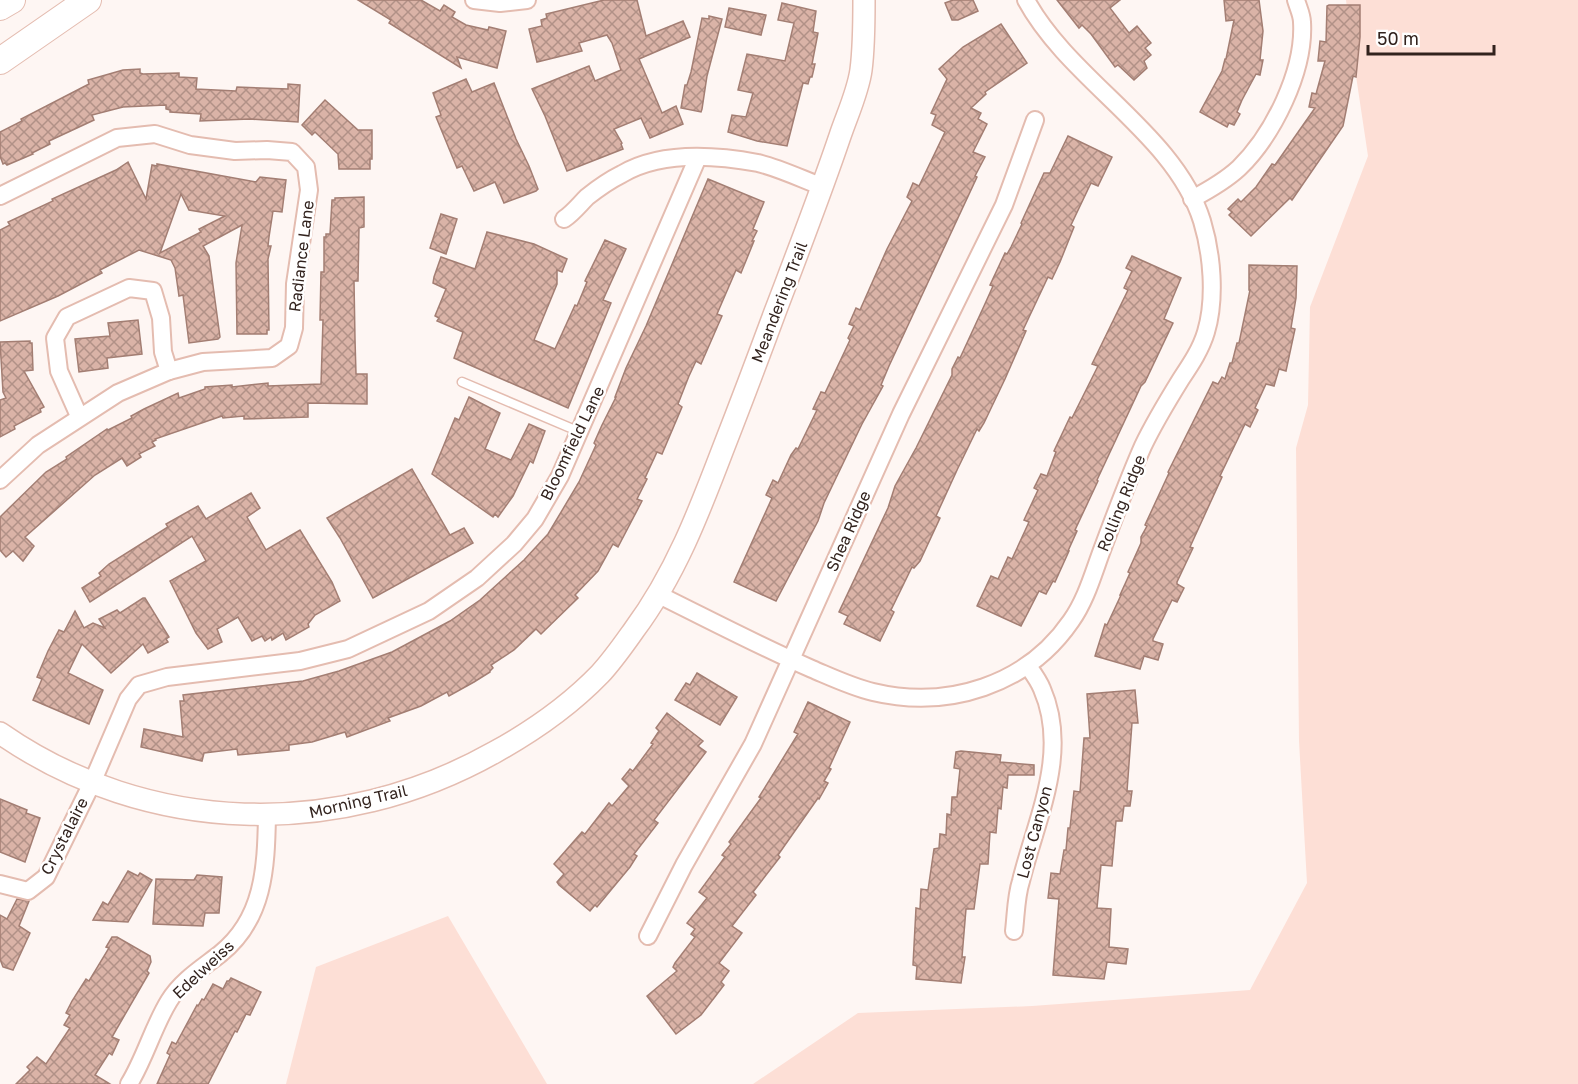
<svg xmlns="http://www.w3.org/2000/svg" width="1578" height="1084" font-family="'Golos Text',sans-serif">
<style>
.green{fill:#fddfd6}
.building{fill:url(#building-cross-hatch);stroke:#a37e73;stroke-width:1.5;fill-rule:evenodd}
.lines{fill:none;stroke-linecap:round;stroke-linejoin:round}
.service-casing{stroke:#e4bcb0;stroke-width:11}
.minor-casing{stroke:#e4bcb0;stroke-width:20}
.tertiary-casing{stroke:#e4bcb0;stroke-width:24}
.primary-casing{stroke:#e4bcb0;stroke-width:28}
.service{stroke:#fff;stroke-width:8}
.minor{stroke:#fff;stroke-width:16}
.tertiary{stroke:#fff;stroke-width:21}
.primary{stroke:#fff;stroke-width:26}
.labels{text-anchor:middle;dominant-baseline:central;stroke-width:5;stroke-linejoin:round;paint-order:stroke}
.street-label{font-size:16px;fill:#32231e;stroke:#fff}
</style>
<defs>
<pattern id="building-cross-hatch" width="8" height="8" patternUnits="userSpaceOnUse" patternTransform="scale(1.5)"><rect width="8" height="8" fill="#dab3a7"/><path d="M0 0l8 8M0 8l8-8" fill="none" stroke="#b19187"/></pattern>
</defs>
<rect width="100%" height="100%" fill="#fef6f3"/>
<!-- green -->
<g class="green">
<polygon points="1346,0 1578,0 1578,1084 753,1084 858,1013 1032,1006 1250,990 1307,883 1299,741 1296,448 1308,405 1310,307 1368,156 1350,36"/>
<polygon points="448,916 547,1084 286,1084 316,967"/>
</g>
<!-- building -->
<g class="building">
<polygon points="358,0 421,0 440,11 444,5 455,12 452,17 466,25 488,30 489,27 506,31 497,68 457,57 461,68 389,23 391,20"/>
<polygon points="604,0 637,0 646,36 683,21 690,37 639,59 662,113 676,106 683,124 650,138 641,118 614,129 622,143 621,144 623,149 567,171 545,116 532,89 589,66 595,81 621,70 612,43 607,35 579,43 582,51 537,62 529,29 542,26 541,20 547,18 546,14"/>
<polygon points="953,0 973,0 978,11 958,20 952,20 945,3"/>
<polygon points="1057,0 1120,0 1110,8 1129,33 1137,26 1151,43 1145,48 1151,55 1144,61 1147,68 1134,80 1118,65 1115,67 1091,34 1082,25 1079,28"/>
<polygon points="1224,0 1259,0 1263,31 1260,60 1263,60 1260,75 1256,74 1242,100 1237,112 1240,114 1234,125 1229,123 1227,127 1200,112 1222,71 1225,59 1226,59 1234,20 1226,21"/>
<polygon points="782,3 816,11 813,32 818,33 812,64 815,64 812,77 810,77 808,84 803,83 787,146 757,141 728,132 732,115 746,117 753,93 738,90 747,54 785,61 794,23 778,20"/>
<polygon points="1329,5 1360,5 1360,37 1356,77 1353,76 1343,126 1292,200 1290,198 1251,236 1229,215 1232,212 1228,209 1238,199 1241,202 1256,187 1272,164 1275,165 1315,108 1309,107 1312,93 1316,94 1325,61 1318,61 1320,41 1326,42 1327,6"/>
<polygon points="729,8 766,15 761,35 725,27"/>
<polygon points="709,16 722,19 707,76 702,109 701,112 681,108 685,85 687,85 691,72 702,18 709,19"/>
<polygon points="1001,24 1027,63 985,92 986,94 971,108 981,113 978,119 987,124 973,152 985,157 975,176 977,177 889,366 881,385 883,386 862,424 824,503 818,521 776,601 734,582 772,498 766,495 773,480 778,483 791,455 796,448 798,449 817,410 813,409 821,392 825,393 850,340 848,338 854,326 849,324 856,308 860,310 887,249 912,201 907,197 913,183 919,186 945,132 932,125 936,115 931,113 947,79 939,69 963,47"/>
<polygon points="140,69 140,73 143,74 179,73 179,77 197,78 196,89 236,91 237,87 288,89 288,84 300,85 298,122 250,119 200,121 201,114 170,112 170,110 166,109 166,105 123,107 92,115 94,120 49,141 50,144 32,153 33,154 7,165 5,163 3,164 0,156 0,132 22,121 21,119 89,84 88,80 123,70"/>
<polygon points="466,79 472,92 494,83 516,139 529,166 538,189 536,191 504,203 495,182 474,191 462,166 457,168 436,117 441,115 433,93"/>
<polygon points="325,100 358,130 372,130 372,159 370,159 370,169 339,169 338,154 315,132 312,135 302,125"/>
<polygon points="1068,136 1112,157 1098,186 1091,183 1071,225 1074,227 1060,262 1052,279 1048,277 1023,330 1026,331 1005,379 984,423 979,431 977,429 958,468 936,516 940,518 920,561 914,568 912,567 891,610 894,612 880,641 844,624 848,616 839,612 888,508 895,486 916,448 952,375 952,369 958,357 960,358 984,306 993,286 990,285 1005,253 1007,254 1011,247 1022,224 1021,223 1044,173 1050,173"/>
<path d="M128,162L146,199L152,165L157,166V164L256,182L260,177L286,180L282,212L273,211L269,237L268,246H271L268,259L269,330H267V334H237L236,263L242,225L203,246L209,256L220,337L218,339L189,343L183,295L179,296L175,268L171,260L139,250L100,270L102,273L58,296L0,321V230L10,225L8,222L53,201L52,199L116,170ZM181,194L189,210L225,216L199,229L201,232L160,253Z"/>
<polygon points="708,179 764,202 753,229 757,231 752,241 754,241 741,273 736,270 717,314 722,316 701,364 696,361 689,376 678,404 682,407 662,454 657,452 645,478 647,479 637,499 642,501 618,547 613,544 598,571 575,595 578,598 541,634 536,629 514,650 491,665 493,668 490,671 490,672 474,682 449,696 447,692 421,706 388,718 390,721 347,737 345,732 312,742 289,745 289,750 238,755 237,749 204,753 202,761 141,747 144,729 183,737 180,701 184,701 183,695 303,681 339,671 392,652 450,621 480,600 524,560 548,534 579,482 596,445 594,443 602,425 616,397 615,397 626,368 646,326"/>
<polygon points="364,197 364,227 359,228 358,281 354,281 355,339 356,374 367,374 367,404 308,403 308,417 244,419 244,416 223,418 222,416 155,439 156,440 152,442 155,446 139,454 141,457 127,466 122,458 95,475 25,537 34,546 23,561 13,551 6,557 0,550 0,517 46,472 67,459 66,457 107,429 108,430 132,418 131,416 144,409 178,393 179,398 205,389 205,387 232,385 232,387 268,383 268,386 321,384 323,320 320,320 321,272 324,272 324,237 326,237 326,234 330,234 332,200 335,200 335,198"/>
<polygon points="441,214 457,219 446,254 430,248"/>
<polygon points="487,232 534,244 567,259 562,272 557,270 557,284 534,340 555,349 575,305 577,306 587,282 585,281 605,240 626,249 603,300 611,303 568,408 454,358 463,332 437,321 439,318 435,316 446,289 433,283 434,277 441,257 475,269"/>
<polygon points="1132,256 1181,278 1164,319 1173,323 1145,382 1141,386 1097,480 1098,481 1075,530 1077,531 1068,551 1069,551 1055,582 1053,581 1046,594 1039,591 1021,626 977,606 991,576 998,579 1008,557 1012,559 1029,522 1024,520 1038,490 1034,488 1041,474 1047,476 1056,452 1054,451 1070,417 1072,418 1098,366 1092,364 1128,290 1124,288 1132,271 1126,268"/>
<polygon points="1249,265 1297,266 1296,298 1291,328 1295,329 1286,371 1279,369 1274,386 1266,384 1255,408 1258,410 1250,427 1245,424 1220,476 1222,477 1190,547 1193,548 1177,582 1177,584 1184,588 1177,602 1172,600 1153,639 1153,641 1163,644 1158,660 1144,656 1140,669 1095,656 1105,624 1107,625 1121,595 1120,595 1130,573 1128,572 1141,543 1141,537 1147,526 1145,525 1169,473 1168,472 1213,382 1218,384 1222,377 1225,379 1230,363 1232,363 1237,343 1239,343 1250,290 1249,290"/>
<polygon points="138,320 142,354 107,358 108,368 79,372 75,339 110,336 108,323"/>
<polygon points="30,341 30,343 32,343 33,370 24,371 44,407 40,409 41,412 14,426 15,429 0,437 0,400 6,398 3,392 0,342"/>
<polygon points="469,397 500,413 485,449 511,460 529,424 545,431 533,463 530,461 513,496 498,517 495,514 493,517 432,474 455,418 459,420"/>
<polygon points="412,469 450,535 464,528 473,543 373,598 340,538 327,518"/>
<polygon points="251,493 260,508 247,517 266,550 300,530 332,582 340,601 315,615 308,624 309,627 286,640 283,633 272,640 271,637 265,641 262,636 252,641 238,617 217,629 222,642 208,649 196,633 170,581 206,561 192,536 90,602 82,588 101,576 99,573 109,564 168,527 166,524 198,506 206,519"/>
<polygon points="143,598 145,598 169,637 166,639 168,642 148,653 143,644 111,673 82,644 68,673 103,690 89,724 33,700 42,679 37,677 48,651 59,630 64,632 75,611 84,628 93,623 105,628 99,619 117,610 120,613"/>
<polygon points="697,673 737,697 720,725 675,700 686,683 690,685"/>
<polygon points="1135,690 1138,723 1132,723 1127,791 1132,791 1130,806 1124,806 1122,821 1116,821 1112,866 1101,865 1097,908 1111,909 1109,947 1128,949 1126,964 1107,962 1104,979 1053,975 1059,899 1048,898 1051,873 1060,874 1064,850 1066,850 1068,828 1070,828 1074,791 1080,792 1084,738 1090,738 1087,694"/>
<polygon points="808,702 850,722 829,768 831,769 824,781 828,783 819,799 818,798 778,855 780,857 753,892 756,895 732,926 742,933 719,963 729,971 721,982 724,985 701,1015 676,1034 647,996 677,971 673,967 675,963 695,937 691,934 695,929 687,923 707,898 699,892 725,857 722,855 731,844 729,842 761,798 759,797 798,734 794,732"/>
<polygon points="667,713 703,741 698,746 706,752 654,820 658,823 634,854 637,856 630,867 597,907 595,905 590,911 559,885 557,882 564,874 554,864 582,832 585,834 609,803 612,806 629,786 622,779 630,769 633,771 653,744 651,743 659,731 656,728"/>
<polygon points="961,751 1001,755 1000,762 1034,765 1034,775 1008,775 1007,788 1003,787 1001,809 998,808 996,833 990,832 988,864 980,864 974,909 966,909 962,957 965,957 961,983 916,979 917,966 913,965 916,908 920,909 921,889 928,890 934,849 939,848 940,834 946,835 947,814 951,815 952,797 957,797 960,769 954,768 956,752"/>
<polygon points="0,799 27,810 26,813 40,818 25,862 0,852"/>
<polygon points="128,871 138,876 140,873 152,880 128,922 93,920 103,902 108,905"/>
<polygon points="197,875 222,877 219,913 205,913 203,926 153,924 156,879 194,880"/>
<polygon points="17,899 29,901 19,926 30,933 13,970 3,967 0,959 0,915 7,919"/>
<polygon points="112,937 117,937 150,956 151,962 147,971 149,973 112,1037 119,1040 112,1055 109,1053 95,1075 110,1084 16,1084 30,1070 27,1067 37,1057 46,1064 70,1028 64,1025 70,1015 66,1013 72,1001 86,979 89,981 109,948 106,947"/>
<polygon points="231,978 261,992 250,1015 246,1014 237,1032 235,1031 208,1084 157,1084 170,1055 167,1053 172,1042 176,1044 197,1005 198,1006 202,999 204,1000 213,984 223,989 227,981 229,981"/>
</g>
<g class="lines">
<!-- service casing -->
<g class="service-casing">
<polyline id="service" points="462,382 580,432"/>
</g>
<!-- minor casing -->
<g class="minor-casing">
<g id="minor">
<polyline points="474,0 500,3 527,0"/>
<polyline points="0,196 117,138 155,134 190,145 235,151 267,150 292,152 306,167 309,190 295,284 294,328 289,346 272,358 203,362 169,371 118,393 38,445 0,480"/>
<path d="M1192,199C1209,190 1225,181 1239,168C1273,135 1305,71 1302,22C1302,15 1298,7 1296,0"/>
<path d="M564,219C573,213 579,205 587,197C597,189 610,180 622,174C661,151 715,155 758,163C779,168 802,179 823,187"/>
<polyline points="79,416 59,371 55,338 67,317 129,288 153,291 161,318 163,352 169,371"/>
<path d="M657,594C708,619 759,646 812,669C831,677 852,687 873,692C948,710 1027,685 1071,621C1086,600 1093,574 1102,550C1115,515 1128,480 1143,446C1154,423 1168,400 1181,379C1191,364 1201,349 1206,332C1216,298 1212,254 1202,221C1175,134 1070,81 1026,0"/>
<polyline points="0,884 28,891 46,877 92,783 128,699 139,685 167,677 300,661 348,649 429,611 477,578 514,544 535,519 560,476 698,157"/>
<path d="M1014,931C1016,914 1016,896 1021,881C1036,819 1070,753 1042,689C1039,681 1033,673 1028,666"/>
<polyline points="648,936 684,865 753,744 901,414 1004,205 1035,120"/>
<path d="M129,1084C145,1058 153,1027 169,1001C181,981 202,968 220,954C264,919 266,868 267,816"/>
</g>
</g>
<!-- tertiary casing -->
<g class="tertiary-casing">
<path id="tertiary" d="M0,733C148,836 339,840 495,752C533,731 570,705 600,674C613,660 624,644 634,630C675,575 699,512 723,449C741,403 758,358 775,312C797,254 820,195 840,136C847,115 858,92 861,70C864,47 864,23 864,0"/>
</g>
<!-- primary casing -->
<g class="primary-casing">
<g id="primary">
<polyline points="0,7 12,0"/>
<polyline points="0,61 88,0"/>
</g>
</g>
<!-- service -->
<use href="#service" class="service"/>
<!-- minor -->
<use href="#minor" class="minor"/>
<!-- tertiary -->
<use href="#tertiary" class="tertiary"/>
<!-- primary -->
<use href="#primary" class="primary"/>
</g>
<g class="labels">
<!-- street labels -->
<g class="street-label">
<text transform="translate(301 256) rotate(-83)">Radiance Lane</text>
<text transform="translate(779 302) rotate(-69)">Meandering Trail</text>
<text transform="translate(572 443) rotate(-64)">Bloomfield Lane</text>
<text transform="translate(1121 503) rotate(-68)">Rolling Ridge</text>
<text transform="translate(848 531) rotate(-66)">Shea Ridge</text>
<text transform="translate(358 801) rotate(-13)">Morning Trail</text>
<text transform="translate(1034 832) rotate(-75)">Lost Canyon</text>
<text transform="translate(64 836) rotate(-63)">Crystalaire</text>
<text transform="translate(203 969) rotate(-43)">Edelweiss</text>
</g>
</g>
<!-- scale -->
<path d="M1368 45v9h126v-9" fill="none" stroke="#32231e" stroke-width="3"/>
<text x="1377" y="45" font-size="18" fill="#32231e" stroke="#ffffff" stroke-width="4.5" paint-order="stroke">50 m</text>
</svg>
